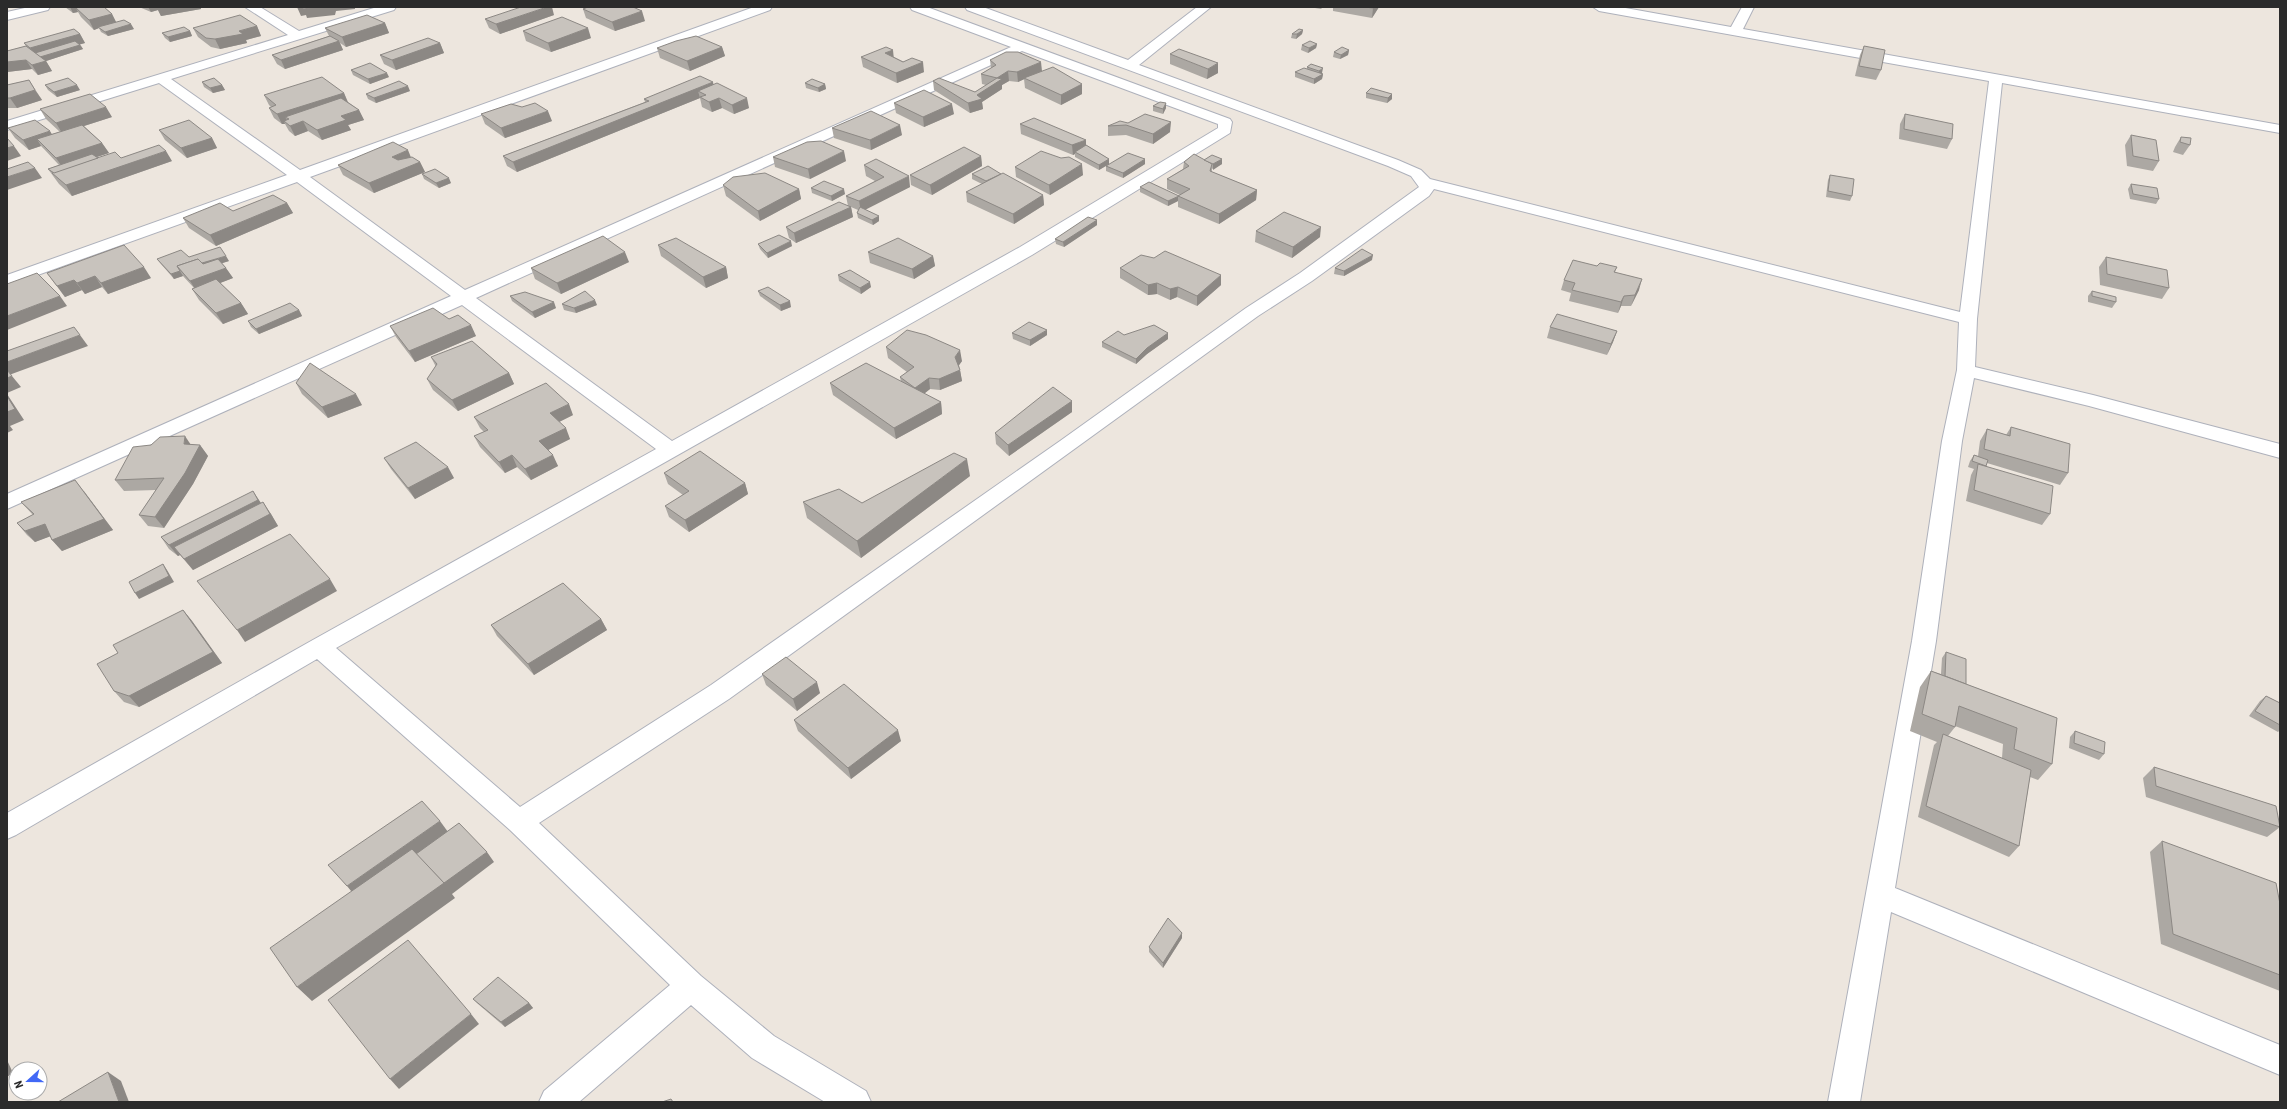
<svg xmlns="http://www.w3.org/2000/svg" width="2287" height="1109" font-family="'Roboto Condensed',sans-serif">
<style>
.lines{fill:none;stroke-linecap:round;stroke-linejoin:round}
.street-casing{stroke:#aeb1bb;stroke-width:2}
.street{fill:#fff;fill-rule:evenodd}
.wall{fill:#aca8a3;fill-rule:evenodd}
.shaded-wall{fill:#8c8884}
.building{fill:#c8c3bd;stroke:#8c8884}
</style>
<rect width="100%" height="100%" fill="#ede6de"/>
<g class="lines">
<!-- street casing -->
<g class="street-casing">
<g id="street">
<polygon points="29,7 50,7 48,10 7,20 7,12"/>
<path d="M245,7H260L299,31L377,7H396L394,10L171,79L300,170L754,7H772L770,10L310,177L465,290L1011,47L912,10L910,7H927L1230,119L1232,122L1230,133L1032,255L336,648L520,807L711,685L1060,441L1246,308L1300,273L1419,187L1411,176L1388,166L967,10L965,7H983L1128,60L1197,7H1211L1139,65L1398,160L1421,170L1430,179L1960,312L1989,81L1599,11L1593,7H1620L1731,27L1742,7H1754L1743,29L2280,125V133L2002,83L1977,319L1975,367L2093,395L2280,444V458L2089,406L1974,378L1962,441L1936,641L1895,888L2280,1045V1075L1891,912L1860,1102H1828L1912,641L1942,441L1957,370L1959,322L1434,189L1429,196L1312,281L1258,316L729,699L539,823L701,976L774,1036L866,1091L871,1102H825L752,1058L691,1005L579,1102H539L544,1091L670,985L510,830L317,659L16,835L7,839V813L311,641L656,449L462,305L7,509V494L451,296L297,182L7,286V275L287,175L159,83L7,130V121L288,35ZM1022,51L1218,124V128L1020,247L672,441L476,298Z"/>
</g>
</g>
<!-- street -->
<use href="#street" class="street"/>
</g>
<!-- wall -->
<g class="wall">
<polygon points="65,7 104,7 112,14 116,22 134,29 108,36 101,32 99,28 94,30 81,17 78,12 73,13"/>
<polygon points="139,7 201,7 201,9 161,16 158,10 151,12"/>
<polygon points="1309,7 1323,7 1321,9"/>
<polygon points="1333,7 1379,7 1372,18 1333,11"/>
<polygon points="583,9 645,21 615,31 586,18"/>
<polygon points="554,15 500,34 489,28 485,19"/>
<polygon points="385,23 389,33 346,47 340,43 343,50 285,69 277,64 272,55 329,36 325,28"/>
<polygon points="257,26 261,36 246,40 247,43 220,49 211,47 198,37 193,28"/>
<polygon points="1303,30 1302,34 1296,39 1291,38 1292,34"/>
<polygon points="190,31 192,36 170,42 165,38 162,33"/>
<polygon points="523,31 591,38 551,52 526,41"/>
<polygon points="80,34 85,43 80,44 83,49 46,61 52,71 38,75 32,69 7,72 7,51 26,46 24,43"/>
<polygon points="440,43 444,53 396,70 384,64 380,55"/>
<polygon points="1317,44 1316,48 1308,53 1301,50 1302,45"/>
<polygon points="1864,46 1881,70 1876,80 1855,76 1860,55"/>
<polygon points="722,47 725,56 690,71 660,58 657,48"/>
<polygon points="1349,50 1348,55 1340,59 1333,57 1334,52"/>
<polygon points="1170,54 1218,73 1207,79 1170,64"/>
<polygon points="861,57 894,57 924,72 897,83 863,67"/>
<polygon points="990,60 1042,71 1082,94 1061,105 1025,88 1024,79 1018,82 1009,81 1002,85 1002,89 982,102 983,109 970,113 934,90 933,81 975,92 986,85 982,84 981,74 991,68"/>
<polygon points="1311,64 1322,73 1321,74 1323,74 1322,79 1314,84 1295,77 1295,72 1307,69 1307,67"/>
<polygon points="351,70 389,77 370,84 353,75"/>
<polygon points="29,80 42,100 17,108 7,108 7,85"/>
<polygon points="202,82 222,85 225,90 213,93 204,87"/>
<polygon points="805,83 825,84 826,89 819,92 806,88"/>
<polygon points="45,85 80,90 57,97 48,90"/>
<polygon points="713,85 749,108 734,114 722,108 712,112 702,107 700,98 517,172 507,166 503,156 645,102 644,99"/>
<polygon points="410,91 376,103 368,99 366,94"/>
<polygon points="344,93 348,102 359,110 364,120 348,125 351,130 322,140 308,131 295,136 289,131 285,124 282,124 274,118 269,108 271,107 269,105 264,95"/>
<polygon points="1366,93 1392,94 1392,99 1387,103 1366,98"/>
<polygon points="894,103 954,114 924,127 896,113"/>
<polygon points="1166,103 1166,108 1163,114 1153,111 1153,106"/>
<polygon points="40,109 112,117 84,126 102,143 109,153 97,157 98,158 121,158 172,161 72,196 59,184 48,169 59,165 44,149 41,146 29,150 15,138 8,128 52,134 60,132 46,119"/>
<polygon points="481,114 552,121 505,138 485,124"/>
<polygon points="1905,114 1952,139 1947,149 1899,139 1900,124"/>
<polygon points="1128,123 1170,132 1153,144 1126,135 1108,136 1108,126"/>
<polygon points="1020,124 1086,145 1109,159 1109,164 1145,164 1123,178 1106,171 1106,166 1099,170 1075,157 1075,154 1073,155 1021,134"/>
<polygon points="832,128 902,135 871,150 834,138"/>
<polygon points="159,130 212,138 217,148 187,158 165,140"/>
<polygon points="2131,135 2159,161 2153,171 2127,166 2125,145"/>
<polygon points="2181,137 2190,145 2183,155 2173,152 2175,147"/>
<polygon points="981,156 982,166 932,195 911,185 910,175"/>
<polygon points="411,157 420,162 425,172 374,193 343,175 338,165"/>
<polygon points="773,157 846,161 810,179 775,167"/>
<polygon points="1061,158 1083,175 1050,195 1016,177 1015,167"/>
<polygon points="1204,160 1222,164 1212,169 1212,172 1257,190 1256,200 1219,224 1178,207 1178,201 1168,206 1140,192 1140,187 1179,196 1180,195 1167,189 1167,179 1183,169 1184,162"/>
<polygon points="864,165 910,187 865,209 879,221 873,225 858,218 857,213 858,210 851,207 853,217 796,243 789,238 786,227 848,206 846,196 875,181 866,176"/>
<polygon points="422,174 451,183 439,188 424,179"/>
<polygon points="972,174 1001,174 1043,195 1044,205 1014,224 967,202 966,192 982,184 972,179"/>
<polygon points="1830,175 1852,196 1850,201 1826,197 1828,180"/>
<polygon points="2131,184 2159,199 2156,204 2130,199 2128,189"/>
<polygon points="723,185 799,189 801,199 760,221 726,196"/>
<polygon points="811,188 845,194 832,201 812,193"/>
<polygon points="287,203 293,213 216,246 189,228 183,218"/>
<polygon points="1097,220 1097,225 1064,247 1056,244 1055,239"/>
<polygon points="1256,231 1320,237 1292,258 1255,242"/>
<polygon points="758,244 792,246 768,258 760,249"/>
<polygon points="658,245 726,267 728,278 706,288 661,256"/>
<polygon points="868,252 933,256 935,266 914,279 870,263"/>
<polygon points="189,257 229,261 222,263 233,278 220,283 241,303 248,314 223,324 199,300 192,289 194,288 183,276 174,279 161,264 157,259"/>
<polygon points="2106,257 2169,288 2162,299 2100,285 2099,267"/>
<polygon points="1372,260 1344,276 1334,274 1335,268"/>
<polygon points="629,262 561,294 535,279 531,268"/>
<polygon points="1597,266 1617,267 1615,272 1639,290 1631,306 1621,306 1618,313 1569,301 1571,293 1561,290 1564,280"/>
<polygon points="1120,268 1221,285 1197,306 1177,297 1170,300 1157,294 1148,295 1120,278"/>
<polygon points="47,273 151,278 108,294 102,287 85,294 82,290 65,297"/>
<polygon points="838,275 871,287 861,294 839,281"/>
<polygon points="758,291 791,307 781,311 760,296"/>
<polygon points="2092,291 2116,302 2112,308 2088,302 2088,296"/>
<polygon points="510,296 556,308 535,318 512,301"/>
<polygon points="562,304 597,305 576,313 564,310"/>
<polygon points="299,310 302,316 259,334 251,327 248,321"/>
<polygon points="449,319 476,336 415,362 396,337 390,326"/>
<polygon points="1550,327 1617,331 1613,342 1607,355 1547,338"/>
<polygon points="1012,333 1047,335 1030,346 1013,339"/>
<polygon points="1168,333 1168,339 1147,354 1136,364 1102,347 1102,342 1124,335"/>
<polygon points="886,347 962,361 959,365 962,381 940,390 930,389 924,394 941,402 942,414 896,439 833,395 830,383 901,382 900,377 907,372 888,358"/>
<polygon points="431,357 509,373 514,384 458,411 433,390 427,379 436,367"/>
<polygon points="296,383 362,405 328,418 302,394"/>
<polygon points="1072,401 1072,412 1009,456 996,444 995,433"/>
<polygon points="573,415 559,422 570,439 548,450 558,466 531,480 517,467 505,473 480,447 474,436 484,432 480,428 474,417"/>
<polygon points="2011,427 2068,473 2060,485 1987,463 1986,466 2050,514 2042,525 1966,501 1971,475 1974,469 1968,467 1970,461 1974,455 1978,456 1980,441 1987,429 2006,435"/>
<polygon points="191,445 200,445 208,456 193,484 164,528 148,526 139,515 156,490 124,491 115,480"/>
<polygon points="384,458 454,478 415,499 391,469"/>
<polygon points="664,473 745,483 748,494 689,532 669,517 665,506 683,495 668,484"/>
<polygon points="970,476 861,558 807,518 803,502 862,503"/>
<polygon points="84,491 113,530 62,551 52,540 50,536 35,542 27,535 17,523 33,515 21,502"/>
<polygon points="261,503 271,514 278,526 193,570 180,555 178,556 169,549 161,537"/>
<polygon points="183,610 192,621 222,663 139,707 124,702 114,691 118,653"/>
<polygon points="601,619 607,630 534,675 497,636 491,625"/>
<path d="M1946,652L1966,684L2057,718L2052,764L2038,780L2030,777L2019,846L2009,857L1918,817L1934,745L1937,742L1910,731L1920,687L1931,671L1941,674L1942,658ZM1955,726L2003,744L2002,758L1948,736L1955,727Z"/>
<polygon points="762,674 820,693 797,711 766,685"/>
<polygon points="2266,696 2280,703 2280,730 2278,732 2249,716 2260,701"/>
<polygon points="794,720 901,741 851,779 798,731"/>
<polygon points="2075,731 2104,754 2099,760 2069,748 2070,737"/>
<polygon points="2154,767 2280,827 2267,837 2146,797 2143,778"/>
<polygon points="2162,841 2280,904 2280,991 2161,944 2150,852"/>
<polygon points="1182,938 1163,968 1149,952 1149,947"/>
<polygon points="473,999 529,1003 533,1008 505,1027 478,1004"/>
</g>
<!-- shaded-wall -->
<g class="shaded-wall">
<polygon points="70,7 95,7 76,8 78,12 73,13"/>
<polygon points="148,7 201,7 201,9 161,16 158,10 151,12"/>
<polygon points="297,7 355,7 355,9 336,11 335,15 307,18 306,15 301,16"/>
<polygon points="547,7 552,7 554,15 500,34 496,24"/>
<polygon points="1374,7 1379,7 1372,18 1373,8"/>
<polygon points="642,11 645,21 615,31 612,22"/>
<polygon points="112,14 117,24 98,27 99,28 94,30 89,20"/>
<polygon points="385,23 389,33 346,47 342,37"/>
<polygon points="131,24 134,29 108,36 105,32"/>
<polygon points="257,26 261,36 246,40 247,43 220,49 215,39"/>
<polygon points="588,28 591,38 551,52 548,43"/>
<polygon points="1303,30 1302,34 1296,39 1297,34"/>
<polygon points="190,31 192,36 170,42 168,37"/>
<polygon points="80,34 85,43 36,57 30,48"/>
<polygon points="339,41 343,50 285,69 281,60"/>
<polygon points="440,43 444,53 396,70 392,60"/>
<polygon points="1317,44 1316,48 1308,53 1309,48"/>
<polygon points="80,45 83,49 43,62 40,57"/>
<polygon points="722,47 725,56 690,71 687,61"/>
<polygon points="893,50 894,60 885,53"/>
<polygon points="1349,50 1348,55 1340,59 1341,55"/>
<polygon points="26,60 32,69 7,72 7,61"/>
<polygon points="46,61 52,71 38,75 32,65"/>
<polygon points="923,62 924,72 897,83 896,73"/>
<polygon points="1041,62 1042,71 1018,82 1017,72"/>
<polygon points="1218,63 1218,73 1207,79 1208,69"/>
<polygon points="1323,68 1322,73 1318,76 1319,71"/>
<polygon points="1008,71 1009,81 1002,85 1002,89 982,102 983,109 970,113 968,103 977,95 997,78"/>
<polygon points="387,73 389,77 370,84 368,79"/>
<polygon points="1323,74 1322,79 1314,84 1314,79"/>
<polygon points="713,82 715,92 706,95 698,91 700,98 517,172 513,162"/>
<polygon points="825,84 826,89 819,92 818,88"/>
<polygon points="1082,84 1082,94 1061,105 1061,95"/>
<polygon points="77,85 80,90 57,97 54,92"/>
<polygon points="222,85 225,90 213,93 210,88"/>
<polygon points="408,86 410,91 376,103 374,98"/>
<polygon points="35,90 42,100 17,108 10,98"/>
<polygon points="344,93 348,103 289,119 285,117 288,122 284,121 285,124 282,124 277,114"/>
<polygon points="1392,94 1392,99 1387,103 1388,98"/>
<polygon points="719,98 722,108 712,112 709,102"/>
<polygon points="747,98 749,108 734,114 732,105"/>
<polygon points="1166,103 1166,108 1163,114 1163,109"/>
<polygon points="952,104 954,114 924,127 923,117"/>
<polygon points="106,107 112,117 62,133 56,123"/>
<polygon points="359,110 364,120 348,125 351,130 322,140 317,130 341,116"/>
<polygon points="548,111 552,121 505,138 501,128"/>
<polygon points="303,121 308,131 295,136 290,126"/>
<polygon points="1171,122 1170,132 1153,144 1153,134"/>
<polygon points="900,125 902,135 871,150 870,140"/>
<polygon points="50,131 56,141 37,139 41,146 29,150 23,140"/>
<polygon points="212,138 217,148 187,158 181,148"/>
<polygon points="1086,140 1086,150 1075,152 1075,154 1073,155 1072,145"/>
<polygon points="102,143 109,153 63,168 56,158"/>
<polygon points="14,146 21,156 7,161 7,148"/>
<polygon points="408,150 412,160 397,167 392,157"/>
<polygon points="166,151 172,161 72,196 66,185"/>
<polygon points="844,151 846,161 810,179 808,169"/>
<polygon points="981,156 982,166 932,195 930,185"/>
<polygon points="1109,159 1109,164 1099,170 1099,165"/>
<polygon points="1145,159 1145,164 1123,178 1123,173"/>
<polygon points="1222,159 1222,164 1213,170 1213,164"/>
<polygon points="420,162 425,172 374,193 369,183"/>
<polygon points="1082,164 1083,175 1050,195 1049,185"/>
<polygon points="35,168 42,178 7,190 7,177"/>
<polygon points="909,176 910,187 861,212 859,201"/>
<polygon points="449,178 451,183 439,188 436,183"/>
<polygon points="799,189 801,199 760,221 758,211"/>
<polygon points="844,189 845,194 832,201 831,196"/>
<polygon points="1257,190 1256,200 1219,224 1219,214"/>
<polygon points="1043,195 1044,205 1014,224 1013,214"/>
<polygon points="1178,196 1178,201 1168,206 1168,201 1179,196"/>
<polygon points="287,203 293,213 216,246 210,235"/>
<polygon points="851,207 853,217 796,243 794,233"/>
<polygon points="879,216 879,221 873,225 872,220"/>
<polygon points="1097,220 1097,225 1064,247 1063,242"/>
<polygon points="1321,227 1320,237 1292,258 1293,247"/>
<polygon points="791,241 792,246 768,258 767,253"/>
<polygon points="625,252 629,262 561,294 557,283"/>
<polygon points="1373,255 1372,260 1344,276 1344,271"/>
<polygon points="226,256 229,261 185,275 180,270"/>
<polygon points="933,256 935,266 914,279 912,269"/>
<polygon points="144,267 151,278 108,294 101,283"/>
<polygon points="726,267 728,278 706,288 703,277"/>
<polygon points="226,268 233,278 197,292 190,281"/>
<polygon points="180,271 183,276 174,279 171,274"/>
<polygon points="1221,275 1221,285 1197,306 1197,296"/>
<polygon points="95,276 102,287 85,294 77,283"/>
<polygon points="1642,279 1639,290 1631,306 1635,295"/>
<polygon points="74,280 82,290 65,297 57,286"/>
<polygon points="870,282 871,287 861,294 860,288"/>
<polygon points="1157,283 1157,294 1148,295 1148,285"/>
<polygon points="1178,287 1177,297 1170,300 1170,289"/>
<polygon points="60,296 67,306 7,330 7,316"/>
<polygon points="1624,296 1621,306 1618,313 1621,302"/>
<polygon points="595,300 597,305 576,313 574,308"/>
<polygon points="790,301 791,307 781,311 780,305"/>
<polygon points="554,302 556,308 535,318 532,312"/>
<polygon points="241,303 248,314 223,324 216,313"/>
<polygon points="299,310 302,316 259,334 256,329"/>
<polygon points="471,325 476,336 415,362 409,351"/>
<polygon points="1047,330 1047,335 1030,346 1030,340"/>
<polygon points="1617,331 1613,342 1607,355 1611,344"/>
<polygon points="1168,333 1168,339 1147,354 1136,364 1136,359 1147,348"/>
<polygon points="80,335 88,346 9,375 7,373 7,362"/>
<polygon points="960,350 962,361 957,368 955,357"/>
<polygon points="960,370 962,381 940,390 939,379"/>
<polygon points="509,373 514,384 458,411 452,400"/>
<polygon points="12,376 21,387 7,393 7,378"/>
<polygon points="929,378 930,389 917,399 915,388"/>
<polygon points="7,394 24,420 10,426 13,430 7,433"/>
<polygon points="356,394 362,405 328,418 322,407"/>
<polygon points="1072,401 1072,412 1009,456 1008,445"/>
<polygon points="941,402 942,414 896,439 894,428"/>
<polygon points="569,404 573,415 555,424 550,413"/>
<polygon points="566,428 570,439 544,452 539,441"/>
<polygon points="185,436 193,448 184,444"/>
<polygon points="200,445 208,456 193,484 164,528 155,517"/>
<polygon points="512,455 517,467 505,473 499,462"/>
<polygon points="553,455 558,466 531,480 525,469"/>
<polygon points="967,459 970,476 861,558 857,541"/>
<polygon points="448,467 454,478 415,499 408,488"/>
<polygon points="75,480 113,530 62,551 52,540"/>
<polygon points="745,483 748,494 689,532 685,520"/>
<polygon points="253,491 261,503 265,512 174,547 180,555 178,556 169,545"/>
<polygon points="263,502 271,514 278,526 193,570 184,559"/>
<polygon points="45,524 54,535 35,542 25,531"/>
<polygon points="163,564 167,570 174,582 139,599 135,593"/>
<polygon points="330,579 337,591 245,642 237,630"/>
<polygon points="183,610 192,621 222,663 139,707 129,696"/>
<polygon points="601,619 607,630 534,675 528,664"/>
<polygon points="817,682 820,693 797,711 793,699"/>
<polygon points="898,730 901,741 851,779 848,768"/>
<polygon points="440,821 448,832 356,897 347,886"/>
<polygon points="487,852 494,862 452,894 455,898 312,1001 297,987"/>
<polygon points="1182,933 1182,938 1163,968 1163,963"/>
<polygon points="529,1003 533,1008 505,1027 501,1022"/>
<polygon points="471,1014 479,1024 399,1089 390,1079"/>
<polygon points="7,1060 13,1073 7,1077"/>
<polygon points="108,1072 121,1081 129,1102 119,1102"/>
</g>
<!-- building -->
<g class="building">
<polygon points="80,7 104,7 112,14 89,20 76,8"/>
<polygon points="303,7 318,7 303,9"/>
<polygon points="521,7 547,7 496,24 485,19"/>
<polygon points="588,7 633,7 642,11 612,22 583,9"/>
<polygon points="1364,7 1374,7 1373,8"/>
<polygon points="240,15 257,26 239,31 243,34 215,39 206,38 193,28"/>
<polygon points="367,15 385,23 342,37 325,28"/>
<polygon points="562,17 588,28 548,43 523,31"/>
<polygon points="124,20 131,24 105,32 98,27"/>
<polygon points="184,27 190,31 168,37 162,33"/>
<polygon points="74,29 80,34 30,48 24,43"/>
<polygon points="1299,29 1303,30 1297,34 1292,34"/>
<polygon points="330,36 339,41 281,60 272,55"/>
<polygon points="696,36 722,47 687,61 657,48 676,41"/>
<polygon points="428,38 440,43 392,60 380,55"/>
<polygon points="75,41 80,45 40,57 35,53"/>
<polygon points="1310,41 1317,44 1309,48 1302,45"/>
<polygon points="26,46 46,61 32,65 26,60 7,62 7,51"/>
<polygon points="1864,46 1885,50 1881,70 1859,66"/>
<polygon points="886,47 893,50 885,53 903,62 912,58 923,62 896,73 861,57"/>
<polygon points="1342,47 1349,50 1341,55 1334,52"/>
<polygon points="1179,49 1218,63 1208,69 1170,54"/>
<polygon points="1006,52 1018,52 1041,62 1017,72 1008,71 997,78 981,74 996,65 990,60"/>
<polygon points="370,63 387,73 368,79 351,70"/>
<polygon points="1311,64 1323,68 1319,71 1307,67"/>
<polygon points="1053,67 1082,84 1061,95 1024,78"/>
<polygon points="1304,68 1323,74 1314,79 1295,72"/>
<polygon points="700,76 713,82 513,162 503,156 649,101 644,99"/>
<polygon points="322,77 344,93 277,114 269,108 276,105 264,95"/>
<polygon points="68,78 77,85 54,92 45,85"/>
<polygon points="214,78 222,85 210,88 202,82"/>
<polygon points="939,78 975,92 997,78 1002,79 977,95 982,99 968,103 933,81"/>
<polygon points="812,79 825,84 818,88 805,83"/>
<polygon points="29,80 35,90 10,98 7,98 7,85"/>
<polygon points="399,81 408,86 374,98 366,94"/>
<polygon points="717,83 747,98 732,105 719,98 709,102 700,97 706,95 698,91"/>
<polygon points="1371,88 1392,94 1388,98 1366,93"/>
<polygon points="924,90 952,104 923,117 894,103"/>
<polygon points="90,94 106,107 56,123 40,109"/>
<polygon points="341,98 359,110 341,116 346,120 317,130 303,121 290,126 284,121 289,119 285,117"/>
<polygon points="1160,102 1166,103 1163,109 1153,106"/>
<polygon points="535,103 548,111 501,128 481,114 511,104 522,107"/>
<polygon points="871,111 900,125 870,140 832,128"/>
<polygon points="1145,114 1171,122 1153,134 1126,125 1108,126 1120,121 1128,123"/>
<polygon points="1905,114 1953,124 1952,139 1904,129"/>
<polygon points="1034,118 1086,140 1072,145 1020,124"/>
<polygon points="35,120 50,131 23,140 8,128"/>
<polygon points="189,120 212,138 181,148 159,130"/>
<polygon points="82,125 102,143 56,158 37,139"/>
<polygon points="2131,135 2156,140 2159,161 2133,156"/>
<polygon points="2181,137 2191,138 2190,145 2180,142"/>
<polygon points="7,138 14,146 7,148"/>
<polygon points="821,141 844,151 808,169 773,157 807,142"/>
<polygon points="393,142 408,150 392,157 398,160 412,157 420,162 369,183 338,165"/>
<polygon points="159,145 166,151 66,185 52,173 115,152 121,158"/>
<polygon points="1086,145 1109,159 1099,165 1075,152"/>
<polygon points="964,147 981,156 930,185 910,175"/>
<polygon points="1041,151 1061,158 1069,157 1082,164 1049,185 1015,167"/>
<polygon points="1128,153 1145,159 1123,173 1106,166"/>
<polygon points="92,154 98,158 54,173 48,169"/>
<polygon points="1194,154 1212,164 1210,171 1257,190 1219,214 1178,196 1190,189 1167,179 1189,166 1184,162"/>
<polygon points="1212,155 1222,159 1213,164 1204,160"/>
<polygon points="876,159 909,176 859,201 846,196 884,177 864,165"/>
<polygon points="28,162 35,168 7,177 7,169"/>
<polygon points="988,166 1001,174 986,181 972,174"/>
<polygon points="435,169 449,178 436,183 422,174"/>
<polygon points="765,173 799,189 758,211 723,185 733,177"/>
<polygon points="1003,173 1043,195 1013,214 966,192"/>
<polygon points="1830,175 1854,179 1852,196 1828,191"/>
<polygon points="824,181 844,189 831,196 811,188"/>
<polygon points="1149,182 1179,196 1168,201 1140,187"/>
<polygon points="2131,184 2157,188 2159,199 2133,194"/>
<polygon points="273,195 287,203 210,235 183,218 220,203 233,211"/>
<polygon points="839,202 851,207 794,233 786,227"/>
<polygon points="860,207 879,216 872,220 857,213"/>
<polygon points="1284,212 1321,227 1293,247 1256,231"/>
<polygon points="1088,217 1097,220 1063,242 1055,239"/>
<polygon points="779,235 791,241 767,253 758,244"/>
<polygon points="603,236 625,252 557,283 531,268"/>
<polygon points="676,238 726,267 703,277 658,245"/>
<polygon points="898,238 933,256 912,269 868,252"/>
<polygon points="124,245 144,267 101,283 95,276 77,283 74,280 57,286 47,273"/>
<polygon points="220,247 226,256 202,263 198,259 177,266 180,271 171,274 157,259 181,250 189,257"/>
<polygon points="1362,249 1373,255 1344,271 1335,268"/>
<polygon points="1165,251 1221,275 1197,296 1178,287 1170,289 1157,283 1148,285 1120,268 1141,255 1154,258"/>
<polygon points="2106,257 2167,270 2169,288 2107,274"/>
<polygon points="198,259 203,264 218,259 226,268 190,281 177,266"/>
<polygon points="1573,260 1597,266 1600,263 1617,267 1614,272 1642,279 1635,295 1624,296 1621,302 1572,290 1575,283 1564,280"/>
<polygon points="850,270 870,282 860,288 838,275"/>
<polygon points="37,273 60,296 7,316 7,284"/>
<polygon points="216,279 241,303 216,313 192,289"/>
<polygon points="768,287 790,301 780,305 758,291"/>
<polygon points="585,291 595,300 574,308 562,304"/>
<polygon points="2092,291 2116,297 2116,302 2092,296"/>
<polygon points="525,292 554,302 532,312 510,296"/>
<polygon points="290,303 299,310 256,329 248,321"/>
<polygon points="433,308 449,319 458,315 471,325 409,351 390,326"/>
<polygon points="1557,314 1617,331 1611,344 1550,327"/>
<polygon points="1029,322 1047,330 1030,340 1012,333"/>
<polygon points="1154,325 1168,333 1147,348 1136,359 1102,342 1118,331 1124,335"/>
<polygon points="74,327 80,335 7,362 7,351"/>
<polygon points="907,330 926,335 960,350 955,357 960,370 939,379 929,378 915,388 900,377 914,367 886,347"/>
<polygon points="472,341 509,373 452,400 427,379 437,364 431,357"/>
<polygon points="310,363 356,394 322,407 296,383"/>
<polygon points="866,363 941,402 894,428 830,383"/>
<polygon points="7,370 12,376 7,378"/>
<polygon points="546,383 569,404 550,413 566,428 539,441 553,455 525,469 512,455 499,462 474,436 488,430 474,417"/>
<polygon points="1053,387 1072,401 1008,445 995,433"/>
<polygon points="7,396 15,409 7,412"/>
<polygon points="2011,427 2070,444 2068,473 1984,449 1987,429 2010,436"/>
<polygon points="185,436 184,444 200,445 185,473 155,517 139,515 164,478 115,480 133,447 151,445 160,437"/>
<polygon points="416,442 448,467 408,488 384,458"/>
<polygon points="700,451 745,483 685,520 665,506 689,491 664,473"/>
<polygon points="954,453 967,459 857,541 803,502 839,489 862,503"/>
<polygon points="1974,455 1988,460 1986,466 1972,461"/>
<polygon points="1978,464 2053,486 2050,514 1974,490"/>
<polygon points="75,480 104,519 52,540 45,524 25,531 17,523 34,514 21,502"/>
<polygon points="253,491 258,500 169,545 161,537"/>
<polygon points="263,502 270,514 184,559 174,547"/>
<polygon points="290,534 330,579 237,630 197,581"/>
<polygon points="163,564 169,576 135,593 129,582"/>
<polygon points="563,583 601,619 528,664 491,625"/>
<polygon points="183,610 213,652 129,696 114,691 97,664 118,653 113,645"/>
<polygon points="1946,652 1966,659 1966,684 1945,676"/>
<polygon points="786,657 817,682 793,699 762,674"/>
<polygon points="1931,671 2057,718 2052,764 2014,749 2017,728 1959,706 1955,727 1922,714"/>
<polygon points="844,684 898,730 848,768 794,720"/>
<polygon points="2266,696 2280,703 2280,725 2255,711"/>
<polygon points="2075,731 2105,742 2104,754 2074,743"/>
<polygon points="1943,734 2031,770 2019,846 1926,806"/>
<polygon points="2154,767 2276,806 2280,827 2156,786"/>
<polygon points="422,801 440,821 347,886 328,865"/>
<polygon points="459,823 487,852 444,883 416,854"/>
<polygon points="2162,841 2276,883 2280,904 2280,975 2173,934"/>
<polygon points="412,849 444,883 297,987 270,948"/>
<polygon points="1168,918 1182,933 1163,963 1149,947"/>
<polygon points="408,940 471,1014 390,1079 328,1000"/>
<polygon points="498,977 529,1003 501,1022 473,999"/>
<polygon points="108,1072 119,1102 58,1102"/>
<polygon points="671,1099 673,1102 662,1102"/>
</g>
<!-- border -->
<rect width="2287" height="1109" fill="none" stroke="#2b2b2b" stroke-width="16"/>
<!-- north arrow -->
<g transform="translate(28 1081) rotate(249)"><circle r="19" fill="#ffffff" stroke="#aaaaaa"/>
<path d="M0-3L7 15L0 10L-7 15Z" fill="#4168f6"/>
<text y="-6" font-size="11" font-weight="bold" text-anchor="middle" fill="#2b2b2b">N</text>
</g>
</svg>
